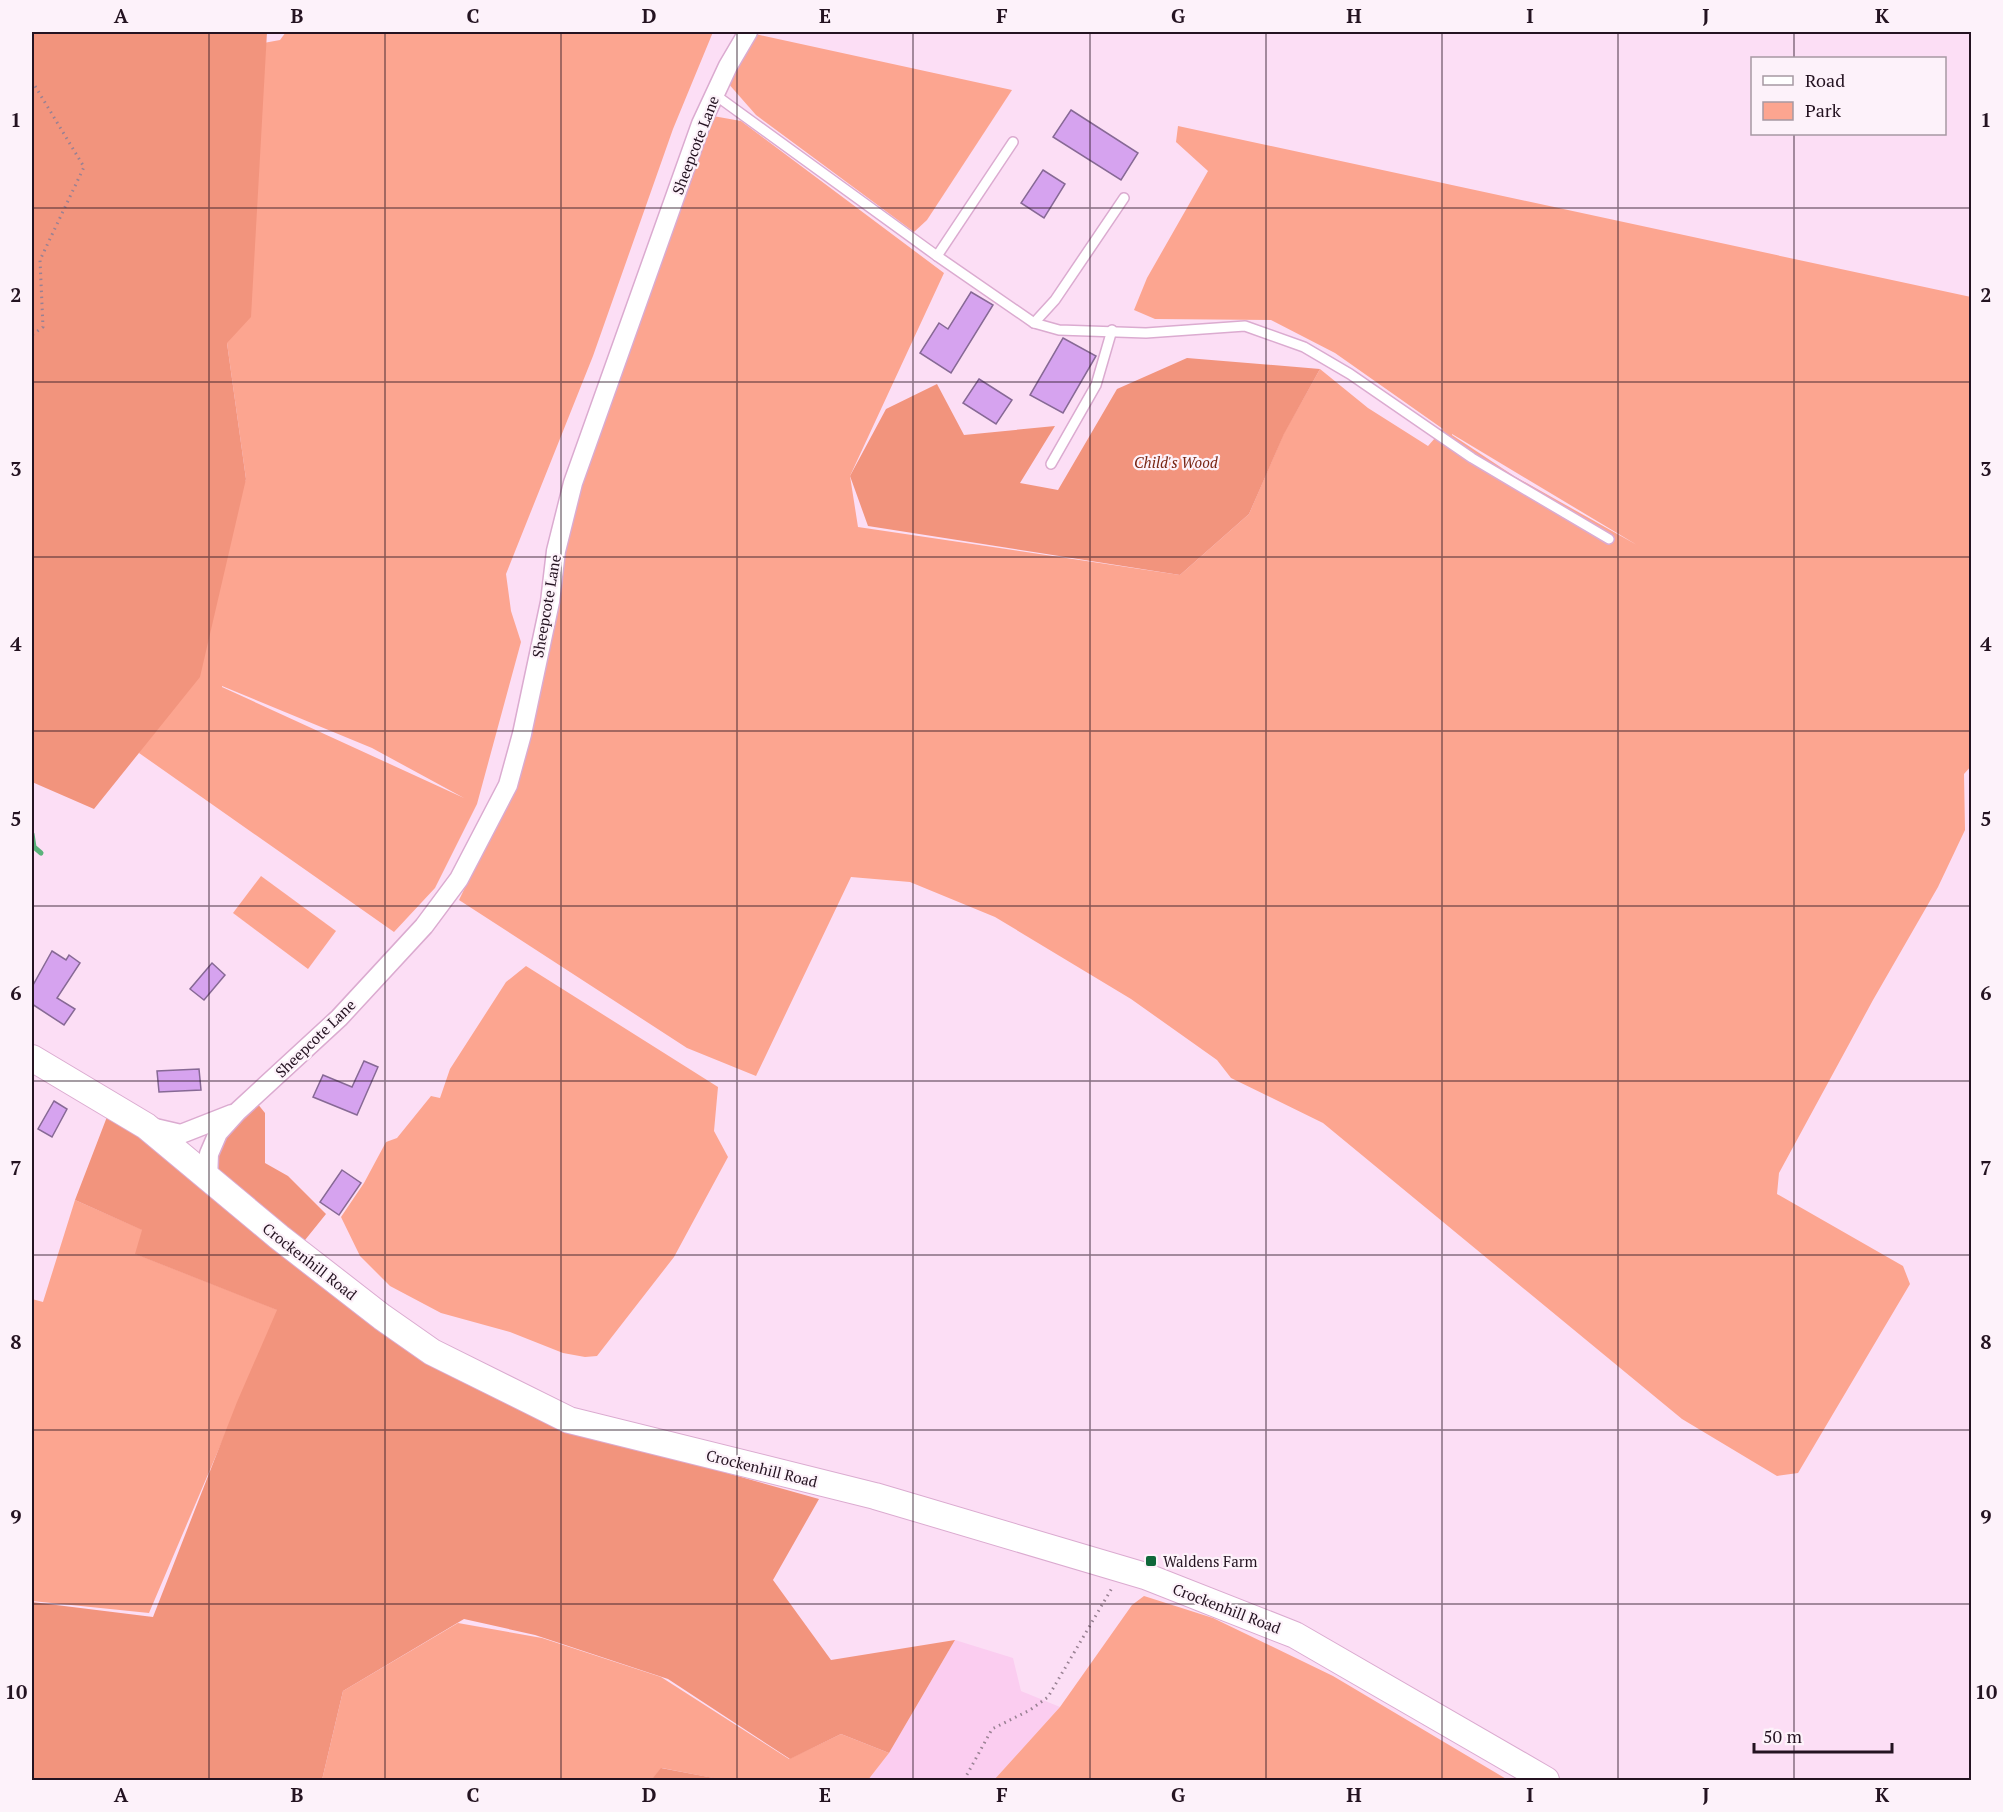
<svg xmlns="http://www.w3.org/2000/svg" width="2003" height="1812" font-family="'PT Serif',serif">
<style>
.built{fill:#fbcdf0}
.green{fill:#fca590;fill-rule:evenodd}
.forest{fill:#f2947d}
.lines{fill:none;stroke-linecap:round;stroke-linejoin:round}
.stream{stroke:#5ab27b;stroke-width:5}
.building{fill:#d6a3ef;stroke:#876995;stroke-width:1.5}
.lane-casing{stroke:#dbabd0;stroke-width:12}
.street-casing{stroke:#dbabd0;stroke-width:21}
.secondary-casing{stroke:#dbabd0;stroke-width:28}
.path{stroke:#998193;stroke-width:3;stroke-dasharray:1.5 4.5;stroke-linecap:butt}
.lane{stroke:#fff;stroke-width:9}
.street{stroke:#fff;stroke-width:18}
.secondary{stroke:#fff;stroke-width:26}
.grid{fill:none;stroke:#241321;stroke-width:1.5;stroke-opacity:0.55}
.poi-dot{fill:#0f683a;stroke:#fdf2fa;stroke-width:2}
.labels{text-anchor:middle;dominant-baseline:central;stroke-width:4.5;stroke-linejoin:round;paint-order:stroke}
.street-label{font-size:15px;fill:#241321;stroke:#fdf2fa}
.park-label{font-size:15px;font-style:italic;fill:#782512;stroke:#fdf2fa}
.poi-label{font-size:15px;fill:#241321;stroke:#fdf2fa;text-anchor:start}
.neatline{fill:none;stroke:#241321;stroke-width:2}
.grid-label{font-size:20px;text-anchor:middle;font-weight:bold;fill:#241321}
</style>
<rect width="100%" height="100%" fill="#fcdef5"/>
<!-- built -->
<polygon class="built" points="955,1640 1013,1658 1021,1691 1060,1707 994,1780 868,1780 889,1753"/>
<!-- green -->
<g class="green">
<path d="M286,32H713L673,129L593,356L506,574L511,611L521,642L477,804L435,888L394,932L139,753L246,479L227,343L253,45L280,40ZM222,686L372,748L464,798L222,687Z"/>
<polygon points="755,34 1012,90 927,220 914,232 756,115 727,82"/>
<path d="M713,116L741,121L944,273L850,476L858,527L1180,575L1249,514L1284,433L1320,369L1368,408L1428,446L1443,429L1335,353L1271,320L1155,319L1134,310L1147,278L1208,171L1176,142L1178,126L1971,297L1972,765L1964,774L1965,830L1938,887L1873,1000L1779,1173L1777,1194L1903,1266L1910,1284L1798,1473L1777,1476L1682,1419L1323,1123L1231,1078L1217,1060L1131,999L995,917L910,882L851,877L756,1076L687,1048L459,900L521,772L556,608L572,514L655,268ZM1452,435V434L1637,545L1514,476Z"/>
<polygon points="261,876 336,931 308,969 233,913"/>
<polygon points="526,966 718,1087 714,1131 728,1157 674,1257 597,1356 585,1357 563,1353 510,1332 441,1313 390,1286 360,1256 341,1217 364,1183 386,1142 397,1138 431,1096 440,1098 450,1069 506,982"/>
<polygon points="75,1200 143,1230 136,1254 278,1310 149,1613 32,1601 32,1299 43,1302"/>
<polygon points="1144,1596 1213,1618 1333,1676 1508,1780 994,1780 1060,1707 1132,1605"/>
<polygon points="458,1623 542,1638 661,1677 789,1759 841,1734 889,1753 868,1780 715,1780 713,1778 662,1768 651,1780 322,1780 343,1691"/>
</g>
<!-- forest -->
<g class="forest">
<polygon points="32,32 267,32 251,317 227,343 246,479 200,677 94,809 32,782"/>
<polygon points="1187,358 1320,369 1284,434 1249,514 1180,575 868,526 850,476 886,409 937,384 964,435 1055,426 1020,483 1058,490 1117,389"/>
<path d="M257,1103L265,1113V1163L288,1176L326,1214L301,1245L214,1178C215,1137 230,1130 257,1103Z"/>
<polygon points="110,1109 428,1360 663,1455 819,1499 773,1580 831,1660 955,1640 889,1753 841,1734 790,1759 668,1679 535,1635 464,1619 343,1691 322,1780 32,1780 32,1602 153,1617 237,1402 277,1310 135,1254 142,1230 75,1200"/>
<polygon points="661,1768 714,1778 715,1780 651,1780"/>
</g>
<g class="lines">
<!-- stream -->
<polyline class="stream" points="32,834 34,847 41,853"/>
</g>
<!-- building -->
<g class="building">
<polygon points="1071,110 1138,153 1121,180 1053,137"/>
<polygon points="1043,170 1065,184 1044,218 1021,203"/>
<polygon points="971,292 993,305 951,373 920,353 939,323 948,329"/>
<polygon points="1063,338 1096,356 1063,413 1030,395"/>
<polygon points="979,379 1012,400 996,424 963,403"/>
<polygon points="52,951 66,960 69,955 80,963 57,998 75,1009 64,1025 32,1004 32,987"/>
<polygon points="212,963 225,975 204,1000 190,989"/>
<polygon points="364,1061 378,1067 357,1115 313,1097 323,1075 352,1087"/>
<polygon points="199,1069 201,1090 159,1092 157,1071"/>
<polygon points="54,1101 67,1109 52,1137 38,1129"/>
<polygon points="342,1170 361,1183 339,1215 320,1202"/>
</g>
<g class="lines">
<!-- lane casing -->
<g class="lane-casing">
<g id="lane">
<polyline points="714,94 937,256 1034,323 1059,330 1146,333 1245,326 1304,347 1350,374 1472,458 1609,539"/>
<polyline points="937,256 1013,142"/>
<polyline points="1034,323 1055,300 1124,198"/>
<polyline points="1051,464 1096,385 1112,330"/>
</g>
</g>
<!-- street casing -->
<g class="street-casing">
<g id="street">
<polyline points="151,1127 181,1134 232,1114"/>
<polyline points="208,1180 209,1154 218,1133 237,1112 339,1018 424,926 459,879 508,785 522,734 550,602 556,551 573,483 701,124 728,66 748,32"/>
</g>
</g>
<!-- secondary casing -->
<g class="secondary-casing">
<polyline id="secondary" points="32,1058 146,1126 279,1237 382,1317 432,1352 569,1420 875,1496 1145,1576 1295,1635 1546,1780"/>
</g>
<!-- path -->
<g class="path">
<polyline points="32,81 84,167 40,260 43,327 32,335"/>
<polyline points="964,1780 992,1729 1030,1710 1048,1697 1112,1588"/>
</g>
<!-- lane -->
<use href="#lane" class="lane"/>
<!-- street -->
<use href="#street" class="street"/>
<!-- secondary -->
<use href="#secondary" class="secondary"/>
</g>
<!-- grid -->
<path class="grid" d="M209,32V1780M385,32V1780M561,32V1780M737,32V1780M913,32V1780M1090,32V1780M1266,32V1780M1442,32V1780M1618,32V1780M1794,32V58M1794,134V1780M32,208H1972M32,382H1972M32,557H1972M32,731H1972M32,906H1972M32,1081H1972M32,1255H1972M32,1430H1972M32,1604H1972"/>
<!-- markers -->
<rect class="poi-dot" x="1145" y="1555" width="12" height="12" rx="3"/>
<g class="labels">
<!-- street labels -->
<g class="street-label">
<text transform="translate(695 145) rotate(-69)">Sheepcote Lane</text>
<text transform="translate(546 606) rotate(-80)">Sheepcote Lane</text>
<text transform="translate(315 1038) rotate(-44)">Sheepcote Lane</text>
<text transform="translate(310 1261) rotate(38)">Crockenhill Road</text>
<text transform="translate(762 1468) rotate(14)">Crockenhill Road</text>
<text transform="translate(1227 1608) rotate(21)">Crockenhill Road</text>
</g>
<!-- park labels -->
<g class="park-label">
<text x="1176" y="462">Child's Wood</text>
</g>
<!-- poi labels -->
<g class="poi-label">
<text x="1163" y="1561">Waldens Farm</text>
</g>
</g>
<!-- border -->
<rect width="2003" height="1812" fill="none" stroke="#fdf2fa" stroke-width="66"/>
<!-- legend -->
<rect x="1751" y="57" width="195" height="78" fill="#fdf2fa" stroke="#a699a3" stroke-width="1.5"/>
<rect x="1763" y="76" width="30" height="9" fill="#ffffff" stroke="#a699a3" stroke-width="1.5"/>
<text x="1805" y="87" font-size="18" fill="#241321">Road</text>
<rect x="1763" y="102" width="30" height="18" fill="#fca590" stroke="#a699a3" stroke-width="1.5"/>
<text x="1805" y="117" font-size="18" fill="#241321">Park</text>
<!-- scale -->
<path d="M1754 1743v9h138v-9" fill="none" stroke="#241321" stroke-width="3"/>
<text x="1763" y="1743" font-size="18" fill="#241321" stroke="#fdf2fa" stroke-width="4.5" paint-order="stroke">50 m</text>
<rect x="33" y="33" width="1937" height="1746" class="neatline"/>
<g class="grid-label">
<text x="121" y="23">A</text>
<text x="297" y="23">B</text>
<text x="473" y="23">C</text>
<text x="649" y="23">D</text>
<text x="825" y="23">E</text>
<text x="1002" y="23">F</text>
<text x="1178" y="23">G</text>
<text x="1354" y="23">H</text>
<text x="1530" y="23">I</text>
<text x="1706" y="23">J</text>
<text x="1882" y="23">K</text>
<text x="16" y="127">1</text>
<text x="1986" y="127">1</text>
<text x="16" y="302">2</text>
<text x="1986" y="302">2</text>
<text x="16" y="476">3</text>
<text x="1986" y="476">3</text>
<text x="16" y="651">4</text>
<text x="1986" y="651">4</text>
<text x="16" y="826">5</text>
<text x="1986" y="826">5</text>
<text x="16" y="1000">6</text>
<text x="1986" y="1000">6</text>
<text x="16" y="1175">7</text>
<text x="1986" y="1175">7</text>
<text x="16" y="1349">8</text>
<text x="1986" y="1349">8</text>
<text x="16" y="1524">9</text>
<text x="1986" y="1524">9</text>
<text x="16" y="1699">10</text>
<text x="1986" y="1699">10</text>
<text x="121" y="1802">A</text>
<text x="297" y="1802">B</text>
<text x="473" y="1802">C</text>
<text x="649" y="1802">D</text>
<text x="825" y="1802">E</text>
<text x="1002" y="1802">F</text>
<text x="1178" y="1802">G</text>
<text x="1354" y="1802">H</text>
<text x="1530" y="1802">I</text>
<text x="1706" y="1802">J</text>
<text x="1882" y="1802">K</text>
</g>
</svg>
